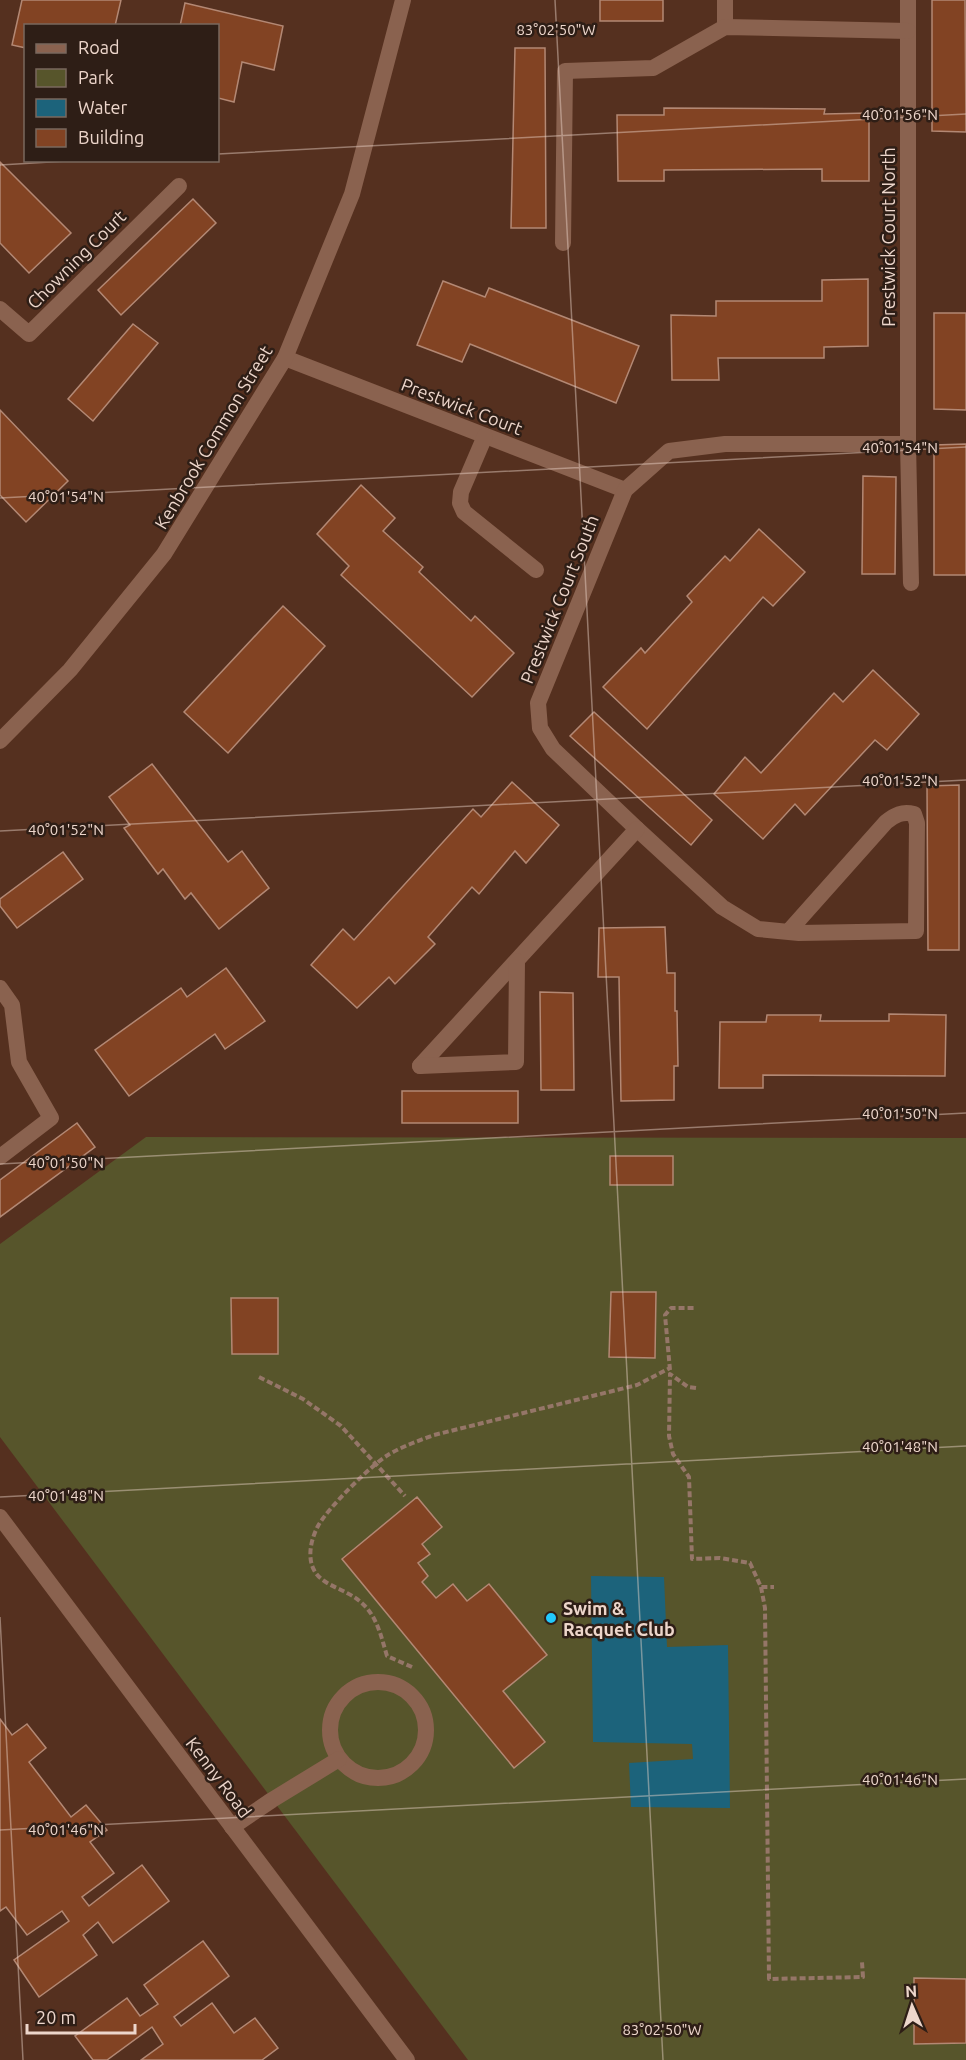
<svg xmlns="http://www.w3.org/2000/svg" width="966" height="2060" font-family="Ubuntu,sans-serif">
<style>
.green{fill:#57552b}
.water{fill:#1c637b}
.building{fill:#824323;stroke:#b38874;stroke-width:1.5}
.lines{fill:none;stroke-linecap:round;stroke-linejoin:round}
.path{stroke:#957668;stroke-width:4;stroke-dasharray:6 3;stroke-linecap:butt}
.service{stroke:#8a624f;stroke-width:16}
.minor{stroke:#8a624f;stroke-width:16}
.secondary{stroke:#8a624f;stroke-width:16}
.ticks{fill:none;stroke:#edd6cb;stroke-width:1.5;stroke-opacity:0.45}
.poi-dot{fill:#22c9fd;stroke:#2e1e16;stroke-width:2}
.labels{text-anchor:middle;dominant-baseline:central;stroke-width:5;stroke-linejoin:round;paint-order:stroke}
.street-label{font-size:18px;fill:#edd6cb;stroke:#2e1e16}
.poi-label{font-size:18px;font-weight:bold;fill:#edd6cb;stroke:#2e1e16;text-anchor:start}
.ticks-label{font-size:15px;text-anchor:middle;fill:#edd6cb;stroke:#2e1e16;stroke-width:5;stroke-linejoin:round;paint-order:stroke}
</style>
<rect width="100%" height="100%" fill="#55301f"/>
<!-- green -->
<polygon class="green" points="146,1137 966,1138 966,2060 468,2060 0,1437 0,1244"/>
<!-- water -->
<polygon class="water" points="591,1576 664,1577 667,1647 728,1645 730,1808 631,1807 629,1763 693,1759 692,1744 593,1742"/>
<!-- building -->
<g class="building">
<polygon points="22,0 121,0 115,26 26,26 26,48 12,45"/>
<rect x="600" y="0" width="63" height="21"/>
<polygon points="932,0 965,0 966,132 932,131"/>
<polygon points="185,3 283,26 274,70 242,62 234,102 218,98 218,26 180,26"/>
<polygon points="515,48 545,48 546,228 511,228"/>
<polygon points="664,108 825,109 824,114 869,113 869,181 822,181 822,169 664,170 664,181 618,181 617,115 664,115"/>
<polygon points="0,162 71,233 29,273 0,243"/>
<polygon points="193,199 216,223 121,315 98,290"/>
<polygon points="868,279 868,346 824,347 824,358 718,358 719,380 672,380 671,315 716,316 716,301 822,301 822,280"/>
<polygon points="443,281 485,297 489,288 639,346 616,403 470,344 462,362 417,345"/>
<polygon points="934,313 966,313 966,410 934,409"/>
<polygon points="133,324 158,343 93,421 68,399"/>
<polygon points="0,410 68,481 26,522 0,495"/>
<polygon points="966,444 966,575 934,575 934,445"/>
<polygon points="863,476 896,477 895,574 862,574"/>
<polygon points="361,485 395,518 383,531 423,567 419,572 471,621 475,616 514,653 472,697 341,575 349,566 317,534"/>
<polygon points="759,529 805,572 773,606 763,597 647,729 603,687 641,648 645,653 692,602 687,596 725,556 730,561"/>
<polygon points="283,606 325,646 228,753 184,712"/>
<polygon points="873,670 919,714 887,750 875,740 805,815 795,804 763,839 714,794 745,757 761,773 834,693 843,702"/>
<polygon points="594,712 712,820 691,845 570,736"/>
<polygon points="152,764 228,862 242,851 269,888 219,929 191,893 185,899 163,869 158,874 124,828 130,825 109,797"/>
<polygon points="512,782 559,825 526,863 515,851 479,894 472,887 428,937 435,944 395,984 389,977 357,1008 311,965 343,929 354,940 473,809 481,817"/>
<polygon points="959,785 959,950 928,950 927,786"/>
<polygon points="63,852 83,879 17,928 0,906 0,899"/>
<polygon points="665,927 667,973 675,973 675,1011 677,1011 678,1066 674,1066 674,1100 621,1101 619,977 598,977 599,928"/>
<polygon points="226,968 265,1021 225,1049 215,1034 129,1096 95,1050 181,988 187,997"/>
<polygon points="540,992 573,993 574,1090 541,1090"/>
<polygon points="889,1014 946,1015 945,1076 763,1075 763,1088 719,1088 720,1022 766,1022 767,1015 821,1015 820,1021 889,1021"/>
<rect x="402" y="1091" width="116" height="32"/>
<polygon points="77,1123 95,1147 0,1217 0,1180"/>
<rect x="610" y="1156" width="63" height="29"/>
<polygon points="611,1292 656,1292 655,1358 609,1357"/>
<polygon points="231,1298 278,1298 278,1354 232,1354"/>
<polygon points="417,1497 442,1527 422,1544 430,1554 418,1563 428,1576 422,1582 436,1598 453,1584 467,1601 489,1584 547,1655 503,1691 545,1742 514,1768 342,1559"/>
<polygon points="0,1719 12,1735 27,1724 46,1748 29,1762 71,1817 86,1805 107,1830 90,1842 114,1873 82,1897 89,1906 142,1865 169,1901 113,1943 98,1922 83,1935 97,1955 39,1997 14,1960 69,1921 62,1911 27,1935 6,1907 0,1911"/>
<polygon points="203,1941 229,1976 174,2017 181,2026 212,2003 234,2033 255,2018 278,2048 262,2060 141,2060 163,2044 152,2027 107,2060 93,2060 75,2036 127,1998 140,2016 158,2004 144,1985"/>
<polygon points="914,1978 966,1979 966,2043 914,2044"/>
</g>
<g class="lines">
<!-- path -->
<g class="path">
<polyline points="670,1370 665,1315 671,1308 696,1308"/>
<polyline points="259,1377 303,1399 341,1426 405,1496"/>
<polyline points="696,1388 688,1387 670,1374 669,1436 673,1454 689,1477 692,1559 720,1558 750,1563 761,1587 774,1587"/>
<polyline points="761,1587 765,1608 769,1979 863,1977 862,1962"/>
<path d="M412,1667L387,1656C379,1629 375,1607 347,1593C336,1587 320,1582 314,1570C307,1557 311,1539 318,1526C327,1509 371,1465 388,1455C403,1446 418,1441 434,1435L637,1385L670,1368"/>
</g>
<!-- service -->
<g class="service">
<polyline points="725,0 725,27"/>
<polyline points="908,0 908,444 911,583"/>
<polyline points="563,243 565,71 653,68 725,27 908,31"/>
<polyline points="0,309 29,334 179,186"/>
<polyline points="285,358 625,490"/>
<polyline points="485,436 461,492 460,503 464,512 536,570"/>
<path d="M788,932L886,822C895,815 902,811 914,814L917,823L916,931L799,933L758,929L722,907L637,829L553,749L540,728L538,703L625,490L669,451L725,444H908"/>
<polyline points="0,988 12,1005 19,1062 51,1118 0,1157"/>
<polyline points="420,1066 637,829"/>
<polyline points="420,1066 516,1062 517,961"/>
<circle cx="378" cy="1730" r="48"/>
<polyline points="232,1827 272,1800 339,1759"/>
</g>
<!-- minor -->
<polyline class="minor" points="0,741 70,670 164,554 285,358 352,194 403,0"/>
<!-- secondary -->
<polyline class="secondary" points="0,1517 407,2060"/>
</g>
<!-- ticks -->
<path class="ticks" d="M555,0L663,2060M218,154L966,114M0,165L84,160M0,498L966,447M0,831L966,780M0,1164L966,1113M0,1497L966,1446M0,1617L23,2060M0,1830L966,1779"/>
<!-- markers -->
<circle class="poi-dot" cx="551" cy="1618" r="6"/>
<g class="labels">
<!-- street labels -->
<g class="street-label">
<text transform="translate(888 237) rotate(-90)">Prestwick Court North</text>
<text transform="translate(76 259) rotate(-45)">Chowning Court</text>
<text transform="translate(462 406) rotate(21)">Prestwick Court</text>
<text transform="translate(213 437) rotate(-59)">Kenbrook Common Street</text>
<text transform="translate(559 599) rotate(-68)">Prestwick Court South</text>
<text transform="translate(219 1777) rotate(53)">Kenny Road</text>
</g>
<!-- poi labels -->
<g class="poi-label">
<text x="563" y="1608">Swim &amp;<tspan x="563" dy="21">Racquet Club</tspan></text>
</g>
</g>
<g class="ticks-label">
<text x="556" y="35">83°02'50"W</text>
<text x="900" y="120">40°01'56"N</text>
<text x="900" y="453">40°01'54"N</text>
<text x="66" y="502">40°01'54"N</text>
<text x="900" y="786">40°01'52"N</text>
<text x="66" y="835">40°01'52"N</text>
<text x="900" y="1119">40°01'50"N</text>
<text x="66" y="1168">40°01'50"N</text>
<text x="900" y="1452">40°01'48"N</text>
<text x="66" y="1501">40°01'48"N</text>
<text x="900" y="1785">40°01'46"N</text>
<text x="66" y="1835">40°01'46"N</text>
<text x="662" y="2035">83°02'50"W</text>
</g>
<!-- legend -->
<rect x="24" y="24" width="195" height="138" fill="#2e1e16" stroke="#7a685e" stroke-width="1.5"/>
<rect x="36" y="44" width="30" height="9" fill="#8a624f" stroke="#7a685e" stroke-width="1.5"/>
<text x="78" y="54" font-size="18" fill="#edd6cb">Road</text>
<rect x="36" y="69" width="30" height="18" fill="#57552b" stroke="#7a685e" stroke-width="1.5"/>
<text x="78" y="84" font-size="18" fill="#edd6cb">Park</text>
<rect x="36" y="99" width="30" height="18" fill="#1c637b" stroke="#7a685e" stroke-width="1.5"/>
<text x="78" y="114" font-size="18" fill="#edd6cb">Water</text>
<rect x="36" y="129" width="30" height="18" fill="#824323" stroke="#7a685e" stroke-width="1.5"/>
<text x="78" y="144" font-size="18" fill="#edd6cb">Building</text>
<!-- north arrow -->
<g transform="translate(912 2006) rotate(357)" stroke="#2e1e16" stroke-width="4.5" paint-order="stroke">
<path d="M0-4.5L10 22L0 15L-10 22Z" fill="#edd6cb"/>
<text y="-9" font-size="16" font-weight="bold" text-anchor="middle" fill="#edd6cb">N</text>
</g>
<!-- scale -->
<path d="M27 2024v9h108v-9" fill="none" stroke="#edd6cb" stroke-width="3"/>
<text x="36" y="2024" font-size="18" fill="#edd6cb" stroke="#2e1e16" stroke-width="4.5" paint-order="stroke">20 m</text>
</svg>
